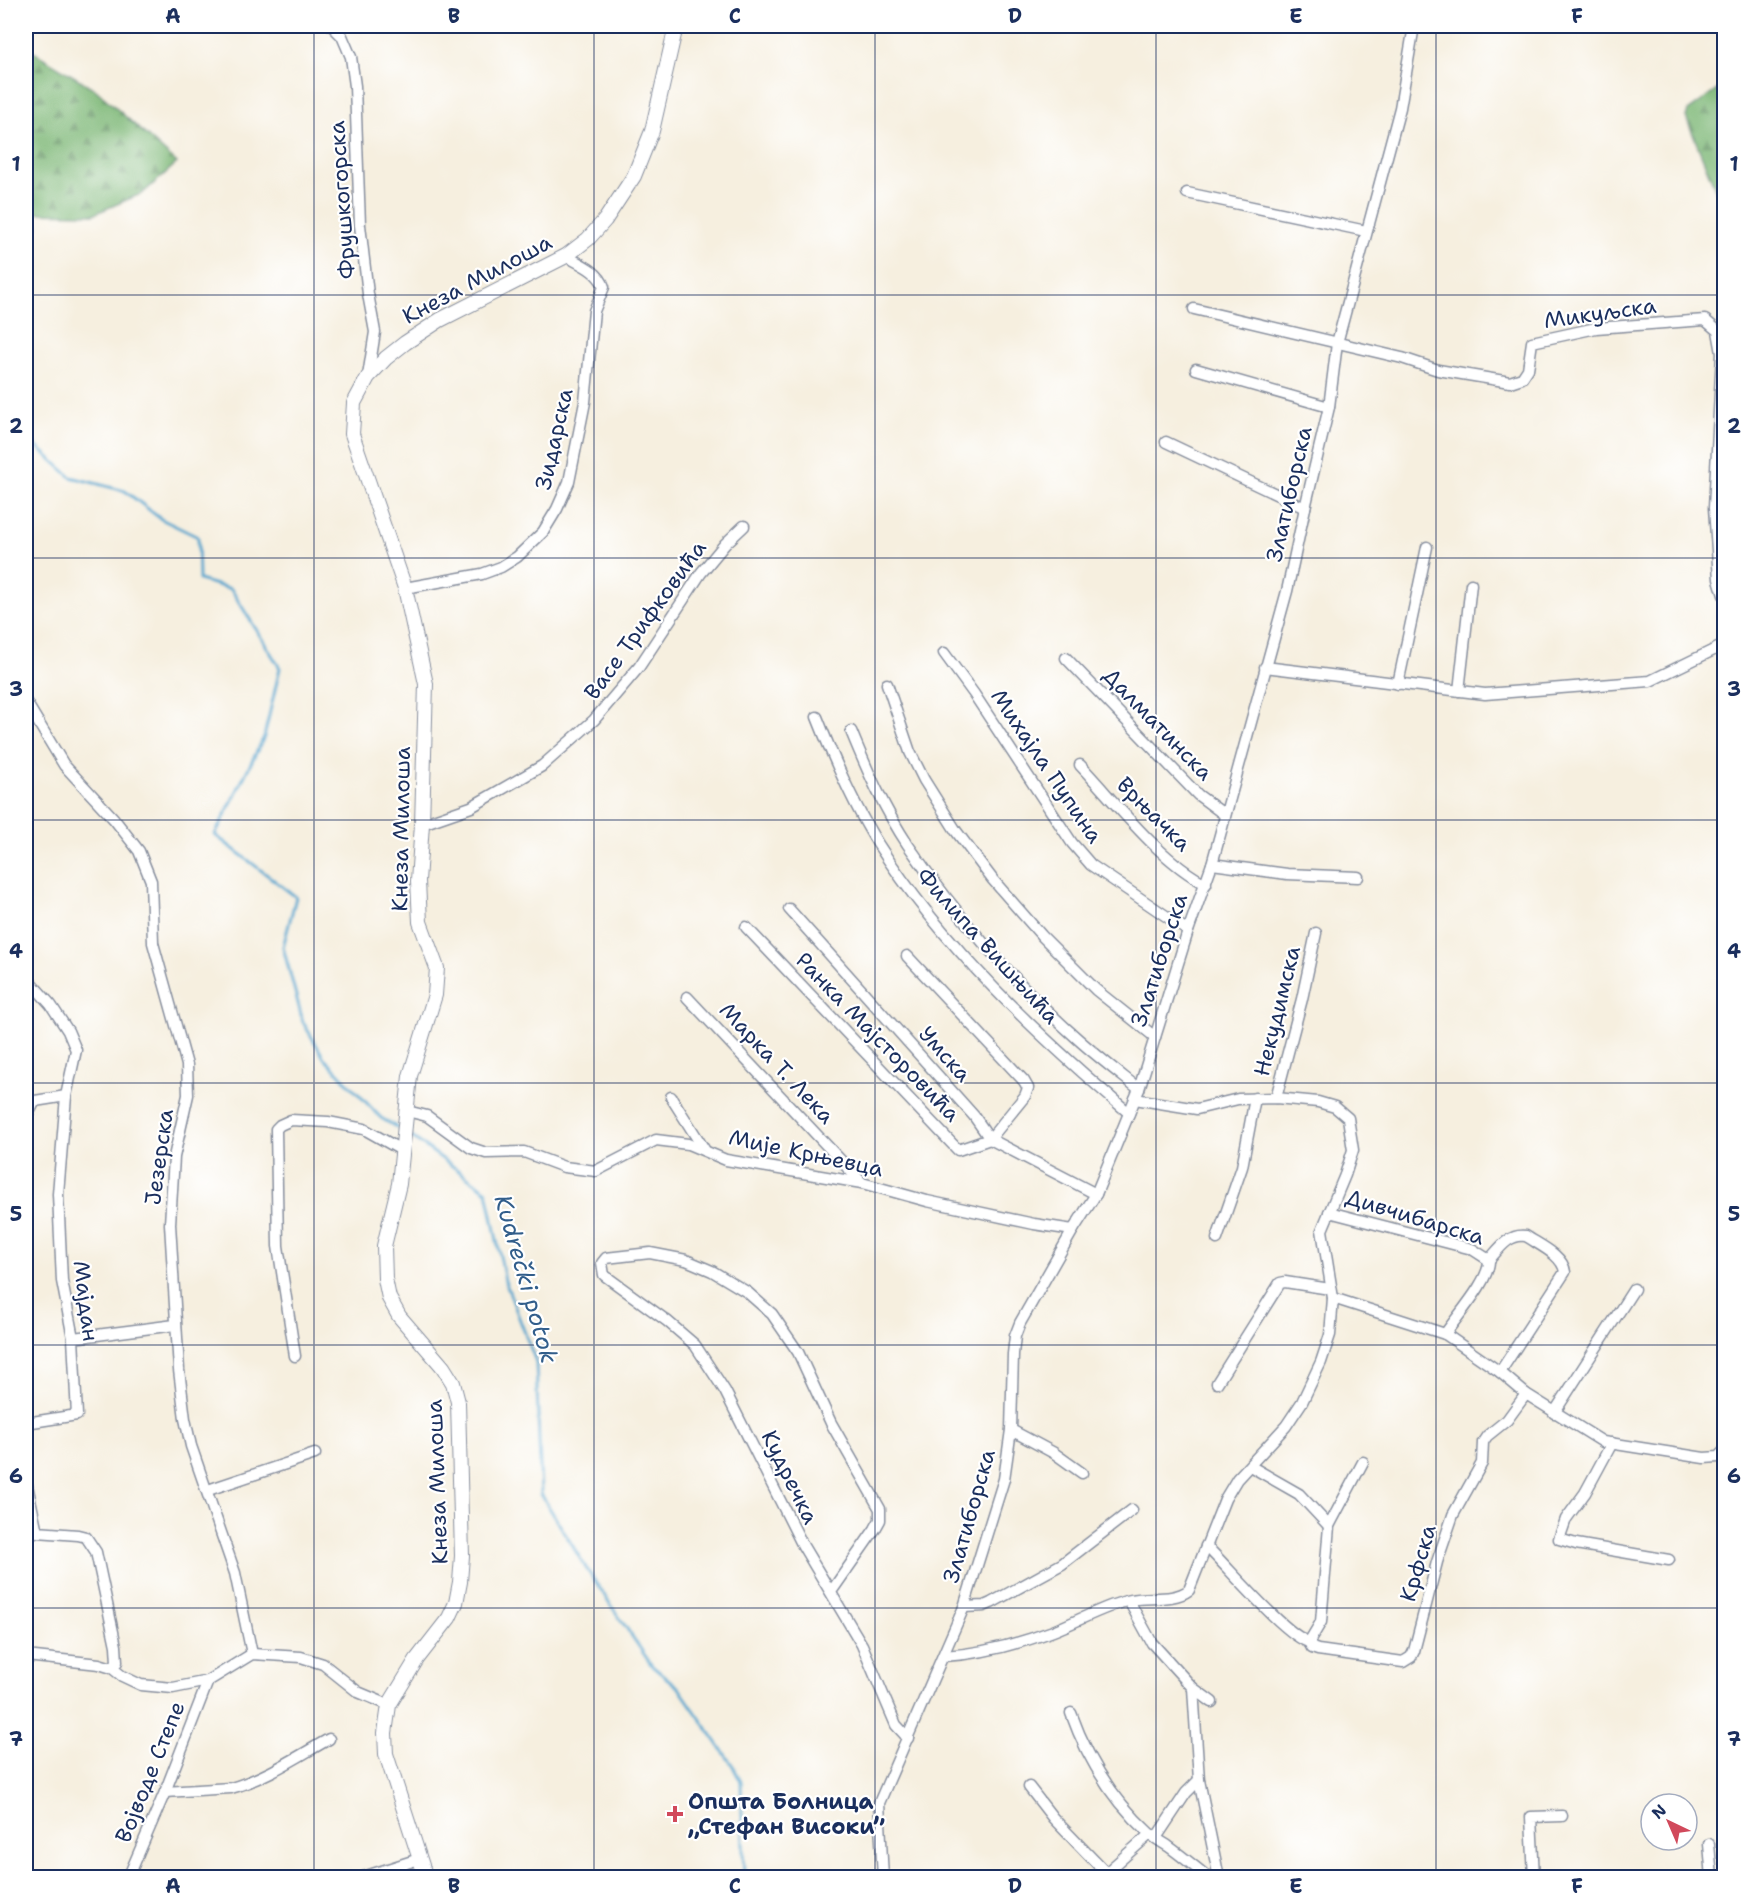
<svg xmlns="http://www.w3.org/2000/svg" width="1750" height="1903" font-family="'Shantell Sans',sans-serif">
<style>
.forest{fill:url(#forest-firs);stroke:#4c746a;stroke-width:1.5}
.water{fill:#54a5ce;stroke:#386a96;stroke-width:1.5}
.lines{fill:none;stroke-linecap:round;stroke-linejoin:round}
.stream{stroke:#54a5ce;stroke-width:3}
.minor-casing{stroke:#888f9e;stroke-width:13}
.tertiary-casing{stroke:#888f9e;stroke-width:16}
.minor{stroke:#fff;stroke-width:10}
.tertiary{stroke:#fff;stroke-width:14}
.grid{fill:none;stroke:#1b2f5e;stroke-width:1.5;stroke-opacity:0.55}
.poi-dot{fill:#d1495b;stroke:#fff;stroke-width:2}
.labels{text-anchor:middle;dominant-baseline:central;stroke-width:4.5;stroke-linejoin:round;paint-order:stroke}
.street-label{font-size:22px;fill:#1b2f5e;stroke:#fff}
.poi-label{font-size:22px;font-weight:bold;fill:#1b2f5e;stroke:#fff;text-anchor:start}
.water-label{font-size:24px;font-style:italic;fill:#325e8b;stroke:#fff}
.neatline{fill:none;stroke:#1b2f5e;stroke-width:2}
.grid-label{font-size:20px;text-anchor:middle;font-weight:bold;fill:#1b2f5e}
</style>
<defs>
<pattern id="forest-firs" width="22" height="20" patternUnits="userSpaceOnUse" patternTransform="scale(1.5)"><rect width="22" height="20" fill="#7eb877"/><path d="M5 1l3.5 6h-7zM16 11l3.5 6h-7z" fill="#669665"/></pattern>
</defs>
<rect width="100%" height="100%" fill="#fff"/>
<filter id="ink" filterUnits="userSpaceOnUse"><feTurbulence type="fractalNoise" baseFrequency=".0167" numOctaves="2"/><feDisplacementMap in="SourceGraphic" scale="12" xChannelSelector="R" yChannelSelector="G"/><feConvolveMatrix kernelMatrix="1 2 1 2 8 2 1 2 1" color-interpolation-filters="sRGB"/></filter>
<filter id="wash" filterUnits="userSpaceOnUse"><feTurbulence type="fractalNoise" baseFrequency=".008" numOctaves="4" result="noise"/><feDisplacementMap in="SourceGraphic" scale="24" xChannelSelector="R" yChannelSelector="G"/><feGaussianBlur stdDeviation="1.35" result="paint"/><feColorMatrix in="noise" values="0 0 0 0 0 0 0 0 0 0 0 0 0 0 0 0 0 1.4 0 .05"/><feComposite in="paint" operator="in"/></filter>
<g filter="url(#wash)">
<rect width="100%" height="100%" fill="#f6efdf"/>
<!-- forest -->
<g class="forest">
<polygon points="26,44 32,51 95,89 177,163 143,193 94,214 26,213"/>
<polygon points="1724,85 1724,211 1686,117 1688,111"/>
</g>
<!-- water -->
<polygon class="water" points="26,215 34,219 38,227 36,233 26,234"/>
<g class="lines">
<!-- stream -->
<g class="stream">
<polyline points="26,437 71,477 125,491 161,519 198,537 199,580 231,589 280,668 264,737 215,835 296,897 283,947 303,1022 324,1058 381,1118 401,1130"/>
<polyline points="409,1135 487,1191 505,1281 536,1362 541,1494 586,1568 652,1666 679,1688 733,1766 741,1782 744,1878"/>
</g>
</g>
</g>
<g filter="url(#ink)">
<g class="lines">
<!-- minor casing -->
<g class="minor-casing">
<g id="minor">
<polyline points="332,26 342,36 351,57 355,86 360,225 368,294 375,332 368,376"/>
<polyline points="1187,193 1366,231"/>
<polyline points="1194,309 1402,358 1438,370 1510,382 1522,378 1528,369 1532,342 1596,328 1705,320 1718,331 1722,353 1714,508 1719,579 1724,595"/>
<polyline points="1196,369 1329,407"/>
<polyline points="1166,442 1305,508"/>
<path d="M405,588L482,574L501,567L517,557L543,532L557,509L569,482L585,402L594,311L604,287C599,271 580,264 566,256"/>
<polyline points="944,653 974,694 1072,843 1091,865 1188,931"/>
<polyline points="1066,658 1198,795 1225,815"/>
<polyline points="1265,667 1485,694 1650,681 1724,645"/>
<polyline points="887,684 910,752 924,780 956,831 993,880 1042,936 1096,990 1155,1037"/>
<polyline points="1398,684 1427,547"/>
<polyline points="1459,691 1471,584"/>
<polyline points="26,702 64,765 114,819 139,851 151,881 153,943 187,1065 188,1095 174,1157 170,1224 179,1370 185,1419 191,1446 235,1573 252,1654"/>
<path d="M817,717C834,760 853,804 878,844C943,946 1037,1035 1129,1113"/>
<path d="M851,731C867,770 884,809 908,845C955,914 1016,985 1079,1040C1098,1057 1119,1073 1139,1089"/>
<path d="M1080,765C1116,803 1160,861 1206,884"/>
<polyline points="422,824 471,807 542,766 594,720 639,667 701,573 725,544 744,526"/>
<polyline points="1212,864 1287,874 1358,877"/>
<polyline points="789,909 974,1116 990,1139 1096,1194"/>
<polyline points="746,927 958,1150 990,1139 1025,1096 1028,1088 1024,1081 907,956"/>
<polyline points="26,977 51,1005 68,1031 76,1050 66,1096 58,1194 62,1281 73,1338 77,1415 26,1423"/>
<polyline points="687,997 862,1183"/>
<polyline points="671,1097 704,1149"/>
<polyline points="1276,1098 1302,999 1316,933"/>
<polyline points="407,1111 427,1116 471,1148 486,1153 524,1152 564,1167 596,1171 656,1140 688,1144 726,1160 862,1183 927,1201 1034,1224 1073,1230"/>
<polyline points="26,1118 35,1101 66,1096"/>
<polyline points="1329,1212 1472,1249 1489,1260"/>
<polyline points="1217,1239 1242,1167 1255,1098"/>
<path d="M1489,1260C1499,1249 1509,1233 1526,1236C1539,1245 1563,1255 1565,1272L1500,1372"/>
<polyline points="1333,1298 1445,1334 1500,1372 1526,1394 1603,1442 1704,1458 1718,1457 1724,1451"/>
<path d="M1445,1334C1457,1316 1490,1280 1489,1260"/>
<polyline points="73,1338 175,1325"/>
<polyline points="295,1356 278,1246 276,1129 280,1125 291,1120 328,1122 364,1129 403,1151"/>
<polyline points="1217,1383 1280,1283 1285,1282 1330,1289"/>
<polyline points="1554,1413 1634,1289"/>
<polyline points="1011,1430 1054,1453 1082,1473"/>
<polyline points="1612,1443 1585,1493 1566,1519 1559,1539 1576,1544 1669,1560"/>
<polyline points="1250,1466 1299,1494 1329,1526"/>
<polyline points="26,1480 37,1532 78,1535 86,1537 96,1552 116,1646 117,1662 112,1668"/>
<polyline points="208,1490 315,1454"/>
<path d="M1206,1546C1227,1566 1286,1636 1309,1642"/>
<polyline points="831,1592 875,1529 880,1520 880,1509 831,1423 798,1352 772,1314 747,1292 712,1271 686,1260 650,1253 606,1258 602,1263 604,1275 667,1321 695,1345 725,1391 803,1546 862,1645 896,1725 908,1738"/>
<polyline points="1129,1601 1152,1643 1193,1688 1212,1702"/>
<polyline points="964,1607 984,1606 991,1603 1062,1564 1132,1510"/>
<polyline points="1309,1642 1312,1648 1318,1650 1403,1662 1411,1657 1414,1651 1437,1562 1453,1515 1482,1463 1483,1442 1487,1436 1507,1420 1526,1394"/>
<polyline points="1309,1642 1321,1622 1329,1526 1363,1462"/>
<polyline points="26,1656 99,1664 112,1668 122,1676 141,1685 173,1688 208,1681 252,1654 301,1657 323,1664 358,1692 389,1705"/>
<path d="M944,1656C982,1654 1018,1644 1053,1631C1079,1621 1103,1606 1131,1600C1149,1596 1173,1602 1189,1590L1225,1499L1237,1479L1286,1426L1302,1402L1321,1362L1330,1335L1333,1298L1322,1230L1345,1175L1353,1150L1348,1118L1335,1107L1318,1102L1276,1098L1238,1099L1197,1109L1135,1099"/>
<polyline points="1193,1688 1199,1780 1219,1878"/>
<path d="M1071,1713C1087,1758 1113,1800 1149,1833C1154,1838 1162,1842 1168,1846C1182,1856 1195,1867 1209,1878"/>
<polyline points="1029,1787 1053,1818 1106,1873 1150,1834"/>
<path d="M165,1792L231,1788C266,1778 297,1757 329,1739"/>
<polyline points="1156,1838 1186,1793 1199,1780"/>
<polyline points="1709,1844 1712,1878"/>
<polyline points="128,1878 165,1792 208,1681"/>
<polyline points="360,1878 419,1859"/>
<polyline points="883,1878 879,1803 964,1607 1004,1479 1011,1430 1013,1354 1015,1336 1020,1323 1073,1230 1096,1194 1139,1089 1188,931 1212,864 1287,591 1305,508 1329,407 1337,343 1400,108 1414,26"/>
<polyline points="1534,1878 1531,1817 1562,1816"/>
</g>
</g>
<!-- tertiary casing -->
<g class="tertiary-casing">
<polyline id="tertiary" points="426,1878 386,1754 385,1733 389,1705 417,1659 449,1618 456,1603 460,1582 462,1556 458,1402 453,1383 443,1367 399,1316 389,1298 385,1279 384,1246 399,1184 410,1076 435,995 437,968 420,922 418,881 422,824 426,684 405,588 352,434 354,403 368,377 386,358 405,343 440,320 566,256 588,239 605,220 634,176 652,131 676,26"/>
</g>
<!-- minor -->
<use href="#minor" class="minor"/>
<!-- tertiary -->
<use href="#tertiary" class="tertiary"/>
</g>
</g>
<!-- grid -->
<path class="grid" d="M314,26V1878M594,26V1878M875,26V1878M1156,26V1878M1436,26V1878M26,295H1724M26,558H1724M26,820H1724M26,1083H1724M26,1345H1724M26,1608H1724"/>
<!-- markers -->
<path class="poi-dot" d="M672 1805h6v6h6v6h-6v6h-6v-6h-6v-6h6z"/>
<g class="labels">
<!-- street labels -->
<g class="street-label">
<text transform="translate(342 200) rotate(-94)">Фрушкогорска</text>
<text transform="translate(477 279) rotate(-28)">Кнеза Милоша</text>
<text transform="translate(1600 313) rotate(-8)">Микуљска</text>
<text transform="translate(554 439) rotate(-77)">Зидарска</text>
<text transform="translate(1289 494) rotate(-77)">Златиборска</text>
<text transform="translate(645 620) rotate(-54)">Васе Трифковића</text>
<text transform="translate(1158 724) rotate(46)">Далматинска</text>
<text transform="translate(1047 766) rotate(56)">Михајла Пупина</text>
<text transform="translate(1154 814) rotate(45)">Врњачка</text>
<text transform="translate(401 829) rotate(-89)">Кнеза Милоша</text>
<text transform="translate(988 946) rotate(48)">Филипа Вишњића</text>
<text transform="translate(1159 960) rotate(-72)">Златиборска</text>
<text transform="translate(1277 1011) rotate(-76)">Некудимска</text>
<text transform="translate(878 1037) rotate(46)">Ранка Мајсторовића</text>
<text transform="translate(945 1054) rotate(48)">Умска</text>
<text transform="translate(777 1063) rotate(47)">Марка Т. Лека</text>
<text transform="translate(806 1153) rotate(12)">Мије Крњевца</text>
<text transform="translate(159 1157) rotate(-82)">Језерска</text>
<text transform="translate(1415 1217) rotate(17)">Дивчибарска</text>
<text transform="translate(86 1301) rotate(83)">Мајдан</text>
<text transform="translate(790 1477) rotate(64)">Кудречка</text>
<text transform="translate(437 1482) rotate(-92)">Кнеза Милоша</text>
<text transform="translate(969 1516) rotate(-74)">Златиборска</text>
<text transform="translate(1418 1563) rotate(-74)">Крфска</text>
<text transform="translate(150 1772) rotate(-68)">Војводе Степе</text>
</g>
<!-- poi labels -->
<g class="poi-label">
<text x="688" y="1801">Општа Болница<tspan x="688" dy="25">„Стефан Високи”</tspan></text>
</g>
<!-- water labels -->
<g class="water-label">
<text transform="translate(526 1279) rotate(74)">Kudrečki potok</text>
</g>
</g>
<!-- margin -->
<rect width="1750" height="1903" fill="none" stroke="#fff" stroke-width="66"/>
<!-- north arrow -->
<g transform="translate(1669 1822) rotate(316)"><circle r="28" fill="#ffffff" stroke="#a4acbf" stroke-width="1.5"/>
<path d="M0-4.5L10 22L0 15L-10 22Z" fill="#d1495b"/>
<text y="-9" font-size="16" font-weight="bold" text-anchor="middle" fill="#1b2f5e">N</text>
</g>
<rect x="33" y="33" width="1684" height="1837" class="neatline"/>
<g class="grid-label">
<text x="173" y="23">A</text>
<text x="454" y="23">B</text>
<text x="735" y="23">C</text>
<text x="1015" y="23">D</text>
<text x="1296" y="23">E</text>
<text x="1577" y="23">F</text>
<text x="16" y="171">1</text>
<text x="1734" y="171">1</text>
<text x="16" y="433">2</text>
<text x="1734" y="433">2</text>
<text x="16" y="696">3</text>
<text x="1734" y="696">3</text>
<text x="16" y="958">4</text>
<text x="1734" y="958">4</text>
<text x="16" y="1221">5</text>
<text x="1734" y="1221">5</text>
<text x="16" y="1483">6</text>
<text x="1734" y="1483">6</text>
<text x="16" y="1746">7</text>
<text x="1734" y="1746">7</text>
<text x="173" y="1893">A</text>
<text x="454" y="1893">B</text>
<text x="735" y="1893">C</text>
<text x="1015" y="1893">D</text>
<text x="1296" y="1893">E</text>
<text x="1577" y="1893">F</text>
</g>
</svg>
